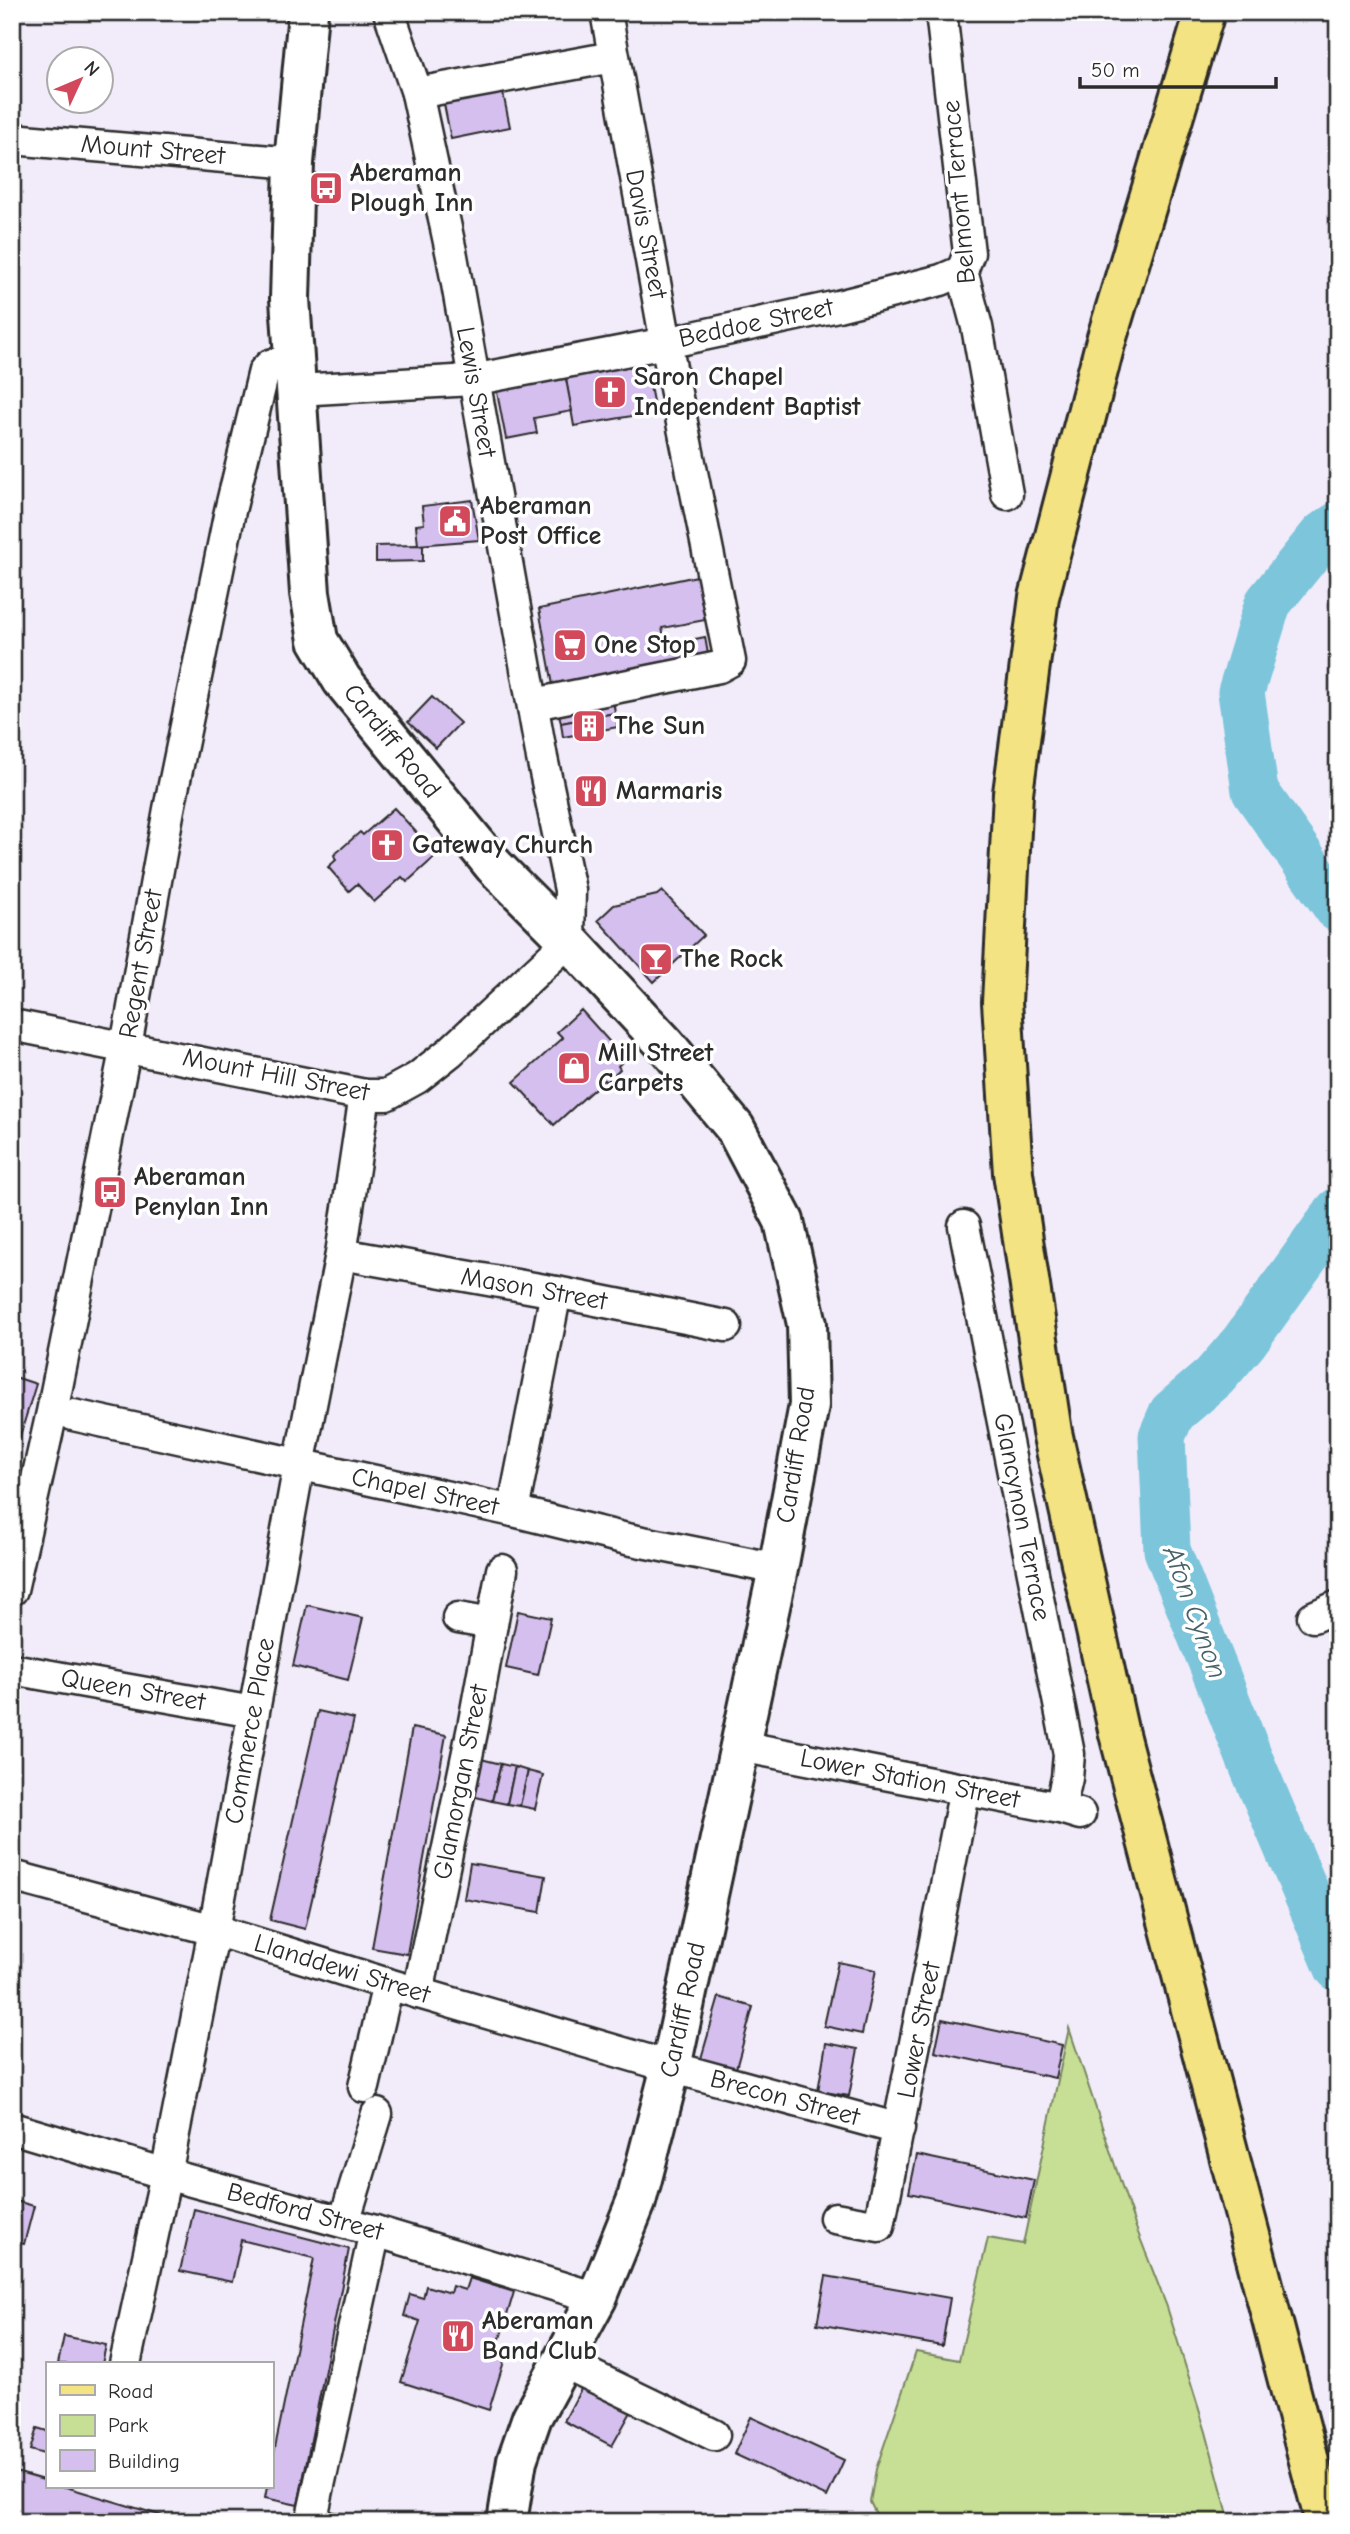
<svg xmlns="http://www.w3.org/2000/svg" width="1350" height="2534" font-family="'Comic Neue',sans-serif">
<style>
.green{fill:#c6df95;stroke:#788560;stroke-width:2}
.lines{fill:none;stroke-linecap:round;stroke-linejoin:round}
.river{stroke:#7bc5db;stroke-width:47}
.building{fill:#d5bfef;stroke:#2b2b2b;stroke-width:2}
.minor-casing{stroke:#2b2b2b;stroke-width:35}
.secondary-casing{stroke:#2b2b2b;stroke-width:44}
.primary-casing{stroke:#2b2b2b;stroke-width:44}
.minor{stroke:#fff;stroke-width:30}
.secondary{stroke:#fff;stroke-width:38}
.primary{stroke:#f4e382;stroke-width:38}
.labels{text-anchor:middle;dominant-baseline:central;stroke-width:7;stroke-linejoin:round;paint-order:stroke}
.street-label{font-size:26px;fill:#2b2b2b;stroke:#fff}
.poi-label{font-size:26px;font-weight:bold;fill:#2b2b2b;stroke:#fff;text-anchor:start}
.water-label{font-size:28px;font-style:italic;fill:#476169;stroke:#fff}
</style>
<rect width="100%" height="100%" fill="#f2ecfa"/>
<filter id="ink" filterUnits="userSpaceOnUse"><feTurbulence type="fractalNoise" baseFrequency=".0143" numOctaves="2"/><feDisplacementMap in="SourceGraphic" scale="14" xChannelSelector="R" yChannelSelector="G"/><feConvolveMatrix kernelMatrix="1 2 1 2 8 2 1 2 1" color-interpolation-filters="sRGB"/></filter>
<g filter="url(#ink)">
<!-- green -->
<polygon class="green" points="1069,2028 1135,2225 1167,2307 1206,2432 1230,2522 880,2522 870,2502 876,2469 916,2352 959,2360 988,2238 1023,2244"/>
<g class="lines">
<!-- river -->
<g class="river">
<polyline points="1338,525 1323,535 1268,603 1241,692 1255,791 1338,909"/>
<polyline points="1338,1211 1244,1342 1214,1377 1172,1413 1162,1436 1167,1550 1253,1767 1338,1968"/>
</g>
</g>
<!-- building -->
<g class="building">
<polygon points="501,83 510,127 451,139 442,94"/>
<polygon points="645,360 655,412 574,426 565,374"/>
<polygon points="565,374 572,411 534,418 537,433 506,439 496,387"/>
<polygon points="472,500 479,540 418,545 416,525 424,524 422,506"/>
<polygon points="418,545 423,546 423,561 376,562 376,546"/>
<polygon points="697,576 705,620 662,628 666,645 705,637 708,654 553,685 539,609"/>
<polygon points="432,697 460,723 436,748 408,722"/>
<polygon points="613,700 615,713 561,723 558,709"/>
<polygon points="615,713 618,727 563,737 561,723"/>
<polygon points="394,808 437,855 407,882 402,877 374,902 357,884 349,891 328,867 336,860 334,855 360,832 363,835"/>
<polygon points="662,891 704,935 654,982 598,920 614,905 657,895"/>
<polygon points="581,1010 625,1059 618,1066 620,1069 606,1082 604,1080 554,1125 514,1082 563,1038 557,1032"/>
<polygon points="12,1376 36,1384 19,1439 12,1437"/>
<polygon points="307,1605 363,1618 348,1680 293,1666"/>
<polygon points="518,1611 551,1618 538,1675 506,1668"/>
<polygon points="318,1711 354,1719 305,1929 270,1920"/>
<polygon points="412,1728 446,1735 407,1954 372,1948"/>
<polygon points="481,1759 501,1764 492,1801 472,1796"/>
<polygon points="501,1764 515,1767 507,1804 492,1801"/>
<polygon points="515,1767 528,1771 520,1806 507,1804"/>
<polygon points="528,1771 543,1775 535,1809 520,1806"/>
<polygon points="470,1863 546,1876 540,1912 464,1899"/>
<polygon points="838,1962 876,1970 862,2034 824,2026"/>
<polygon points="719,1997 753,2007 735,2072 700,2062"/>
<polygon points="942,2019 1062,2045 1055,2078 935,2052"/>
<polygon points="826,2043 858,2049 849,2096 818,2091"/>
<polygon points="917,2155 1034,2180 1026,2218 909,2193"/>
<polygon points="12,2200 34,2206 24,2244 12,2241"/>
<polygon points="194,2209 349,2249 298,2505 265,2498 267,2487 271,2487 271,2467 314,2258 241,2240 232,2282 180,2271"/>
<polygon points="826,2276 950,2298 942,2346 817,2324"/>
<polygon points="469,2278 514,2292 496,2352 506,2355 489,2410 401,2382 420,2321 404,2316 410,2294 423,2298 426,2286 450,2293 452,2286 465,2290"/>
<polygon points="64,2336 106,2345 102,2364 58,2364"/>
<polygon points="582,2387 631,2412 612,2446 564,2421"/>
<polygon points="751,2417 844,2460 827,2497 734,2454"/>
<polygon points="37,2428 47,2431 47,2455 30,2450"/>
<polygon points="12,2471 47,2481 47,2487 66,2487 183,2522 12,2522"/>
<polygon points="323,2510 388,2522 321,2522"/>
</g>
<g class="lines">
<!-- minor casing -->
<g class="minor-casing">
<g id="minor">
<polyline points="941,12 969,253 962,271 977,327 1007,494"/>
<polyline points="417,93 613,57"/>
<polyline points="12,139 294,163"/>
<polyline points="297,390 472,380 666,343 838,306 941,280 962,271"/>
<polyline points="534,704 719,667 730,661 666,343 606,12"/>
<polyline points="12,1025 365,1095 386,1095 417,1078 450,1052 569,941 570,890 542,758 452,256 417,93 389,12"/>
<polyline points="964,1226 1069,1754 1067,1778 1060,1808"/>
<polyline points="341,1254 556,1292 726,1326"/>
<polyline points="73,1415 513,1511 627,1539 778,1569"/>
<polyline points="513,1511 556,1292"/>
<polyline points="12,1590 52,1412 126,1046 169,809 230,511 264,371 270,365 294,360"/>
<polyline points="1313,1617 1338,1606"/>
<polyline points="458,1618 492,1624"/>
<polyline points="12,1669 253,1712"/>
<polyline points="740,1746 1060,1808 1080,1814"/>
<polyline points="12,1876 214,1930 388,1984 671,2067 899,2129"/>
<polyline points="418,1993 473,1727 502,1570"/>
<polyline points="364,2087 388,1984"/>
<polyline points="12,2128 166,2174 375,2231 597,2298"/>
<polyline points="835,2218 879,2226 965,1789"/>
<polyline points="344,2222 377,2114"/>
<polyline points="561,2361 714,2435"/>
<polyline points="125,2364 166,2174 214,1930 299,1465 341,1254 365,1095"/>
<polyline points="311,2522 375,2231"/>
</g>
</g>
<!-- secondary casing -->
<g class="secondary-casing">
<polyline id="secondary" points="308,12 294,163 290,299 310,593 318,640 342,680 494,866 569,941 666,1045 735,1128 784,1221 807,1324 809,1405 778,1569 671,2067 636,2202 597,2298 532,2417 517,2460 507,2522"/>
</g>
<!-- primary casing -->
<g class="primary-casing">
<polyline id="primary" points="1205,12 1105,344 1039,597 1013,793 1002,1002 1013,1173 1052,1432 1119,1734 1325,2522"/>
</g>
<!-- minor -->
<use href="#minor" class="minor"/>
<!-- secondary -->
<use href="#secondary" class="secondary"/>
<!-- primary -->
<use href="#primary" class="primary"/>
</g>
</g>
<!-- icons -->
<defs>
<g id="bus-square" transform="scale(1.75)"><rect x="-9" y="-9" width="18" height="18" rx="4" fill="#d1495b" stroke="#fff"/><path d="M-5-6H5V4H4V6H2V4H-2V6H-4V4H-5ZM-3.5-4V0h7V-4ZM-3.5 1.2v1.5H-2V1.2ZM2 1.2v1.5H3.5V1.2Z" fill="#fff"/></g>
<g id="church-square" transform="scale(1.75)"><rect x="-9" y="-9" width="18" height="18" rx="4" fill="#d1495b" stroke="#fff"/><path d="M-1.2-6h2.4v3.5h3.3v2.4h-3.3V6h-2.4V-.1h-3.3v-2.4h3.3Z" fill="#fff"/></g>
<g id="civic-square" transform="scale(1.75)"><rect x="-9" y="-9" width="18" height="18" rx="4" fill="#d1495b" stroke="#fff"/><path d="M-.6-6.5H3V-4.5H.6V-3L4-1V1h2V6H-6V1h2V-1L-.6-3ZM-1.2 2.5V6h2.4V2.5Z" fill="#fff"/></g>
<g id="supermarket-square" transform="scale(1.75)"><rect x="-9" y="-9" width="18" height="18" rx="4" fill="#d1495b" stroke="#fff"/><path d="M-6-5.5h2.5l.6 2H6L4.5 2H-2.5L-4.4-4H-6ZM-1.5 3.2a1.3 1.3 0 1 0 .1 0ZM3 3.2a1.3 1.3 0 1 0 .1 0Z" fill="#fff"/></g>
<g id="building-square" transform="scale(1.75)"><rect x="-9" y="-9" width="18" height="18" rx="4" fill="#d1495b" stroke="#fff"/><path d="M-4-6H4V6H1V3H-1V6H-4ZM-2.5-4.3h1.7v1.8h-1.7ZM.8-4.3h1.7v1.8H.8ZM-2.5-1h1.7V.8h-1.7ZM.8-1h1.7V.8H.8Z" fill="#fff"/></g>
<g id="restaurant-square" transform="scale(1.75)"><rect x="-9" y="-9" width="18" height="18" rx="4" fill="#d1495b" stroke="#fff"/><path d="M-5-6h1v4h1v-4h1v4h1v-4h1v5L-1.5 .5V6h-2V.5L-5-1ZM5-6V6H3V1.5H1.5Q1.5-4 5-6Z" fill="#fff"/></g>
<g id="bar-square" transform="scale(1.75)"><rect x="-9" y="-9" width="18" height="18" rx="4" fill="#d1495b" stroke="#fff"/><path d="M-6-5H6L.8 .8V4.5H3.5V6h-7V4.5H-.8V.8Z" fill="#fff"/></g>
<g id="shop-square" transform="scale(1.75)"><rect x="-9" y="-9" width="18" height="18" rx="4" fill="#d1495b" stroke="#fff"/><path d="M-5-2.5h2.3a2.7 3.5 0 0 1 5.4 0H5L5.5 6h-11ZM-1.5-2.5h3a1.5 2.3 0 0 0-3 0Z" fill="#fff"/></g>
</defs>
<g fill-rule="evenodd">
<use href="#bus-square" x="326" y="188"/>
<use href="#church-square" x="610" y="392"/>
<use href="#civic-square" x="455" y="521"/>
<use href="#supermarket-square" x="570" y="645"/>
<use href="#building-square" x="589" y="726"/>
<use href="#restaurant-square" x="591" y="791"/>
<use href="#church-square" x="387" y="845"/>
<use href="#bar-square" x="656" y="959"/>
<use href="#shop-square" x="574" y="1068"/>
<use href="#bus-square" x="110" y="1192"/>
<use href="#restaurant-square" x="458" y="2336"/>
</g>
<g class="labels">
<!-- street labels -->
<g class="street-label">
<text transform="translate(153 150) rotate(5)">Mount Street</text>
<text transform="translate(959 192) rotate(-95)">Belmont Terrace</text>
<text transform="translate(646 234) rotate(79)">Davis Street</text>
<text transform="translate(756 323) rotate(-12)">Beddoe Street</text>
<text transform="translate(476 392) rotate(80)">Lewis Street</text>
<text transform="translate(392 741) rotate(51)">Cardiff Road</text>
<text transform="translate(141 964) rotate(-80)">Regent Street</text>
<text transform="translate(276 1075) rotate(11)">Mount Hill Street</text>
<text transform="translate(534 1289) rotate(10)">Mason Street</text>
<text transform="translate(796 1455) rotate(-81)">Cardiff Road</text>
<text transform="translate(425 1492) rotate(12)">Chapel Street</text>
<text transform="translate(1022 1517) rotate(79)">Glancynon Terrace</text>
<text transform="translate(133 1690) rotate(10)">Queen Street</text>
<text transform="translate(250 1731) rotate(-80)">Commerce Place</text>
<text transform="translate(910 1779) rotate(11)">Lower Station Street</text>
<text transform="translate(461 1782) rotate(-79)">Glamorgan Street</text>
<text transform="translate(342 1969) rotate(17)">Llanddewi Street</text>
<text transform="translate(683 2010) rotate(-78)">Cardiff Road</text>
<text transform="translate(919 2030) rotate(-79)">Lower Street</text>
<text transform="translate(785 2098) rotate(15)">Brecon Street</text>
<text transform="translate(305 2212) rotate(15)">Bedford Street</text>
</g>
<!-- poi labels -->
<g class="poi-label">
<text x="350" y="173">Aberaman<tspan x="350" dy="30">Plough Inn</tspan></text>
<text x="634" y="377">Saron Chapel<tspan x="634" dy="30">Independent Baptist</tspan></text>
<text x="480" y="506">Aberaman<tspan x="480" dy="30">Post Office</tspan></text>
<text x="594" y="645">One Stop</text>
<text x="614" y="726">The Sun</text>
<text x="616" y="791">Marmaris</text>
<text x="412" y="845">Gateway Church</text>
<text x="680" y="959">The Rock</text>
<text x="598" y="1053">Mill Street<tspan x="598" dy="30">Carpets</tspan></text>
<text x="134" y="1177">Aberaman<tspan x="134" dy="30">Penylan Inn</tspan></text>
<text x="482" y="2321">Aberaman<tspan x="482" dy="30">Band Club</tspan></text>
</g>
<!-- water labels -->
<g class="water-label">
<text transform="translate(1195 1612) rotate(70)">Afon Cynon</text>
</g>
</g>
<!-- margin -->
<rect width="1350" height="2534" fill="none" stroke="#fff" stroke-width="42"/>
<rect x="21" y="21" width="1308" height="2492" fill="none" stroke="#2b2b2b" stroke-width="2.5" filter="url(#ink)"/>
<!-- legend -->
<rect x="46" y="2362" width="228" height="126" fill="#ffffff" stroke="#aaaaaa" stroke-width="2"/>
<rect x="60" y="2385" width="35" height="10" fill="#f4e382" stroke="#aaaaaa" stroke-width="2"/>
<text x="108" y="2398" font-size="21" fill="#2b2b2b">Road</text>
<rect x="60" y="2415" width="35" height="21" fill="#c6df95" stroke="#aaaaaa" stroke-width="2"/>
<text x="108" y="2432" font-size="21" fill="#2b2b2b">Park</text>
<rect x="60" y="2450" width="35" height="21" fill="#d5bfef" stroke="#aaaaaa" stroke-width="2"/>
<text x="108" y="2468" font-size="21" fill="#2b2b2b">Building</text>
<!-- north arrow -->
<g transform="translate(80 80) rotate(46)"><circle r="33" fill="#ffffff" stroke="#aaaaaa" stroke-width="2"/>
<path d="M0-5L12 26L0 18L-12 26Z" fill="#d1495b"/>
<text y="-10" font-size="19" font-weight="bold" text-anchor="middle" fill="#2b2b2b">N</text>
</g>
<!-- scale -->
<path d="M1080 77v10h196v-10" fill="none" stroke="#2b2b2b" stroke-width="3.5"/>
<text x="1091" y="77" font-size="21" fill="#2b2b2b" stroke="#ffffff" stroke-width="5" paint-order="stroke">50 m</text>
</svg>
